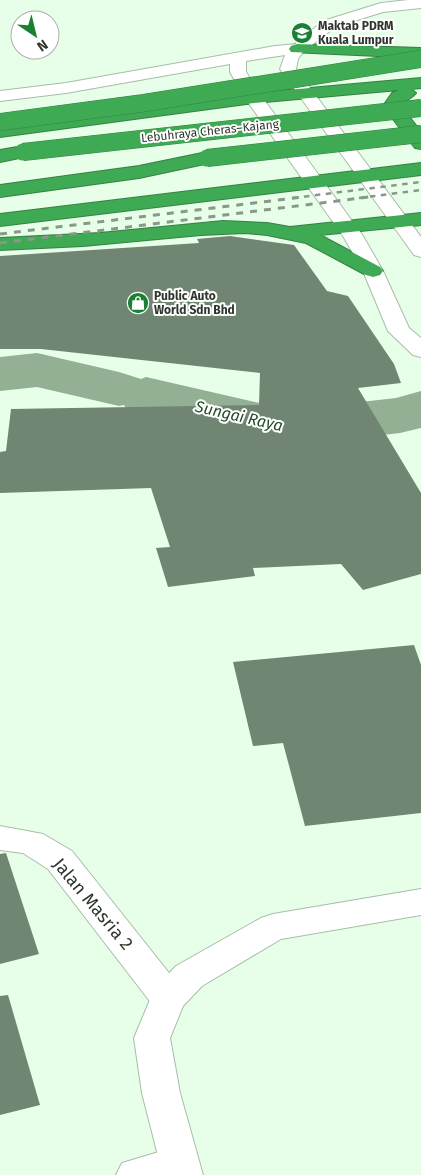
<svg xmlns="http://www.w3.org/2000/svg" width="421" height="1175" font-family="'Fira Sans',sans-serif">
<style>
.lines{fill:none;stroke-linecap:round;stroke-linejoin:round}
.river{fill:#93b095;fill-rule:evenodd}
.building{fill:#708672}
.minor-casing{stroke:#a7bda8;stroke-width:2}
.tertiary-casing{stroke:#a7bda8;stroke-width:2}
.motorway-casing{stroke:#388146;stroke-width:2}
.minor{fill:#fff;fill-rule:evenodd}
.tertiary{fill:#fff;fill-rule:evenodd}
.motorway{fill:#3eaa53;fill-rule:evenodd}
.rail-far1{stroke:#889989;stroke-width:2.5;stroke-dasharray:5.5 5.5;stroke-linecap:butt}
.rail{stroke:#889989;stroke-width:3;stroke-dasharray:7 7;stroke-linecap:butt}
.motorway-bridge-casing{stroke:#388146;stroke-width:18;stroke-linecap:butt}
.motorway-bridge{stroke:#3eaa53;stroke-width:17}
.labels{text-anchor:middle;dominant-baseline:central;stroke-width:4;stroke-linejoin:round;paint-order:stroke}
.far-poi-label{font-size:12px;font-weight:bold;fill:#2d362d;stroke:#fff;text-anchor:start}
.far-street-label{font-size:12px;fill:#2d362d;stroke:#fff}
.water-label{font-size:16px;font-style:italic;fill:#204c27;stroke:#fff}
.near-street-label{font-size:18px;fill:#2d362d;stroke:#fff}
</style>
<rect width="100%" height="100%" fill="#e7ffe9"/>
<g class="lines">
<!-- river -->
<polygon class="river" points="37,353 119,372 141,379 146,377 290,410 396,398 421,391 421,428 400,433 290,446 146,413 125,407 124,405 119,406 37,387 0,391 0,357"/>
</g>
<!-- building -->
<g class="building">
<polygon points="230,236 294,245 327,291 348,296 394,364 401,383 358,388 421,493 421,574 363,590 341,564 253,568 255,576 168,587 156,548 170,547 151,488 0,493 0,452 6,451 11,409 259,405 260,373 41,349 0,349 0,256 199,243 197,239"/>
<polygon points="414,645 421,665 421,813 305,826 283,743 253,746 233,662"/>
<polygon points="6,853 39,954 0,964 0,854"/>
<polygon points="8,995 40,1105 0,1115 0,996"/>
</g>
<g class="lines">
<!-- minor casing -->
<g class="minor-casing">
<g id="minor">
<polygon points="408,0 421,0 421,8 383,12 335,27 303,52 291,52 289,49 323,21 381,3"/>
<polygon points="0,826 43,834 72,851 181,988 186,998 181,1008 168,1012 155,1008 48,869 23,853 0,850"/>
<polygon points="179,1146 193,1151 199,1163 193,1175 116,1175 122,1163"/>
</g>
</g>
<!-- tertiary casing -->
<g class="tertiary-casing">
<g id="tertiary">
<polygon points="297,44 303,46 305,49 298,59 296,69 421,237 421,257 414,255 280,69 285,55 246,61 246,72 262,97 363,236 383,271 409,328 421,338 421,357 413,355 388,331 363,271 343,236 245,98 230,72 230,64 66,93 0,101 0,91 66,83 275,46"/>
<polygon points="421,889 421,915 281,939 202,986 183,1006 170,1038 180,1093 203,1175 163,1175 142,1093 134,1038 155,988 176,966 261,918 273,914"/>
</g>
</g>
<!-- motorway casing -->
<g class="motorway-casing">
<g id="motorway">
<polygon points="297,44 421,48 421,58 291,52 289,49 291,46"/>
<path d="M421,78V88L411,89L416,93C411,99 405,100 401,106L421,132V149L415,148L383,106L392,93L399,90L254,103L0,137V127L254,93Z"/>
<polygon points="23,146 29,148 32,152 29,156 0,162 0,150"/>
<polygon points="207,152 214,154 216,158 214,162 139,178 0,197 0,185 139,166"/>
<polygon points="421,163 421,175 0,226 0,214"/>
<polygon points="421,213 421,225 320,235 380,267 383,271 380,275 373,277 366,275 306,243 267,235 245,233 201,235 83,246 0,250 0,238 100,233 223,221 267,223 290,227"/>
</g>
</g>
<!-- minor -->
<use href="#minor" class="minor"/>
<!-- tertiary -->
<use href="#tertiary" class="tertiary"/>
<!-- motorway -->
<use href="#motorway" class="motorway"/>
<!-- rail-far1 -->
<g class="rail-far1">
<polyline points="293,198 421,182"/>
<polyline points="359,198 421,190"/>
</g>
<!-- rail -->
<g class="rail">
<polyline points="0,234 303,197"/>
<polyline points="0,243 369,197"/>
</g>
<!-- motorway-bridge casing -->
<g class="motorway-bridge-casing">
<g id="motorway-bridge">
<polyline points="0,122 144,103 421,59"/>
<polyline points="23,152 421,108"/>
<polyline points="207,158 421,134"/>
</g>
</g>
<!-- motorway-bridge -->
<use href="#motorway-bridge" class="motorway-bridge"/>
</g>
<!-- icons -->
<defs>
<g id="university-disc" transform="scale(1.125)"><circle r="9.5" fill="#1a8034" stroke="#fff"/><path d="M0-5L7-2L0 1L-7-2ZM-4 1L0 2.5L4 1V4Q0 6-4 4Z" fill="#fff"/></g>
<g id="shop-disc" transform="scale(1.125)"><circle r="9.5" fill="#1a8034" stroke="#fff"/><path d="M-5-2.5h2.3a2.7 3.5 0 0 1 5.4 0H5L5.5 6h-11ZM-1.5-2.5h3a1.5 2.3 0 0 0-3 0Z" fill="#fff"/></g>
</defs>
<g fill-rule="evenodd">
<use href="#university-disc" x="302" y="33"/>
<use href="#shop-disc" x="138" y="303"/>
</g>
<g class="labels">
<!-- far-poi labels -->
<g class="far-poi-label">
<text x="318" y="26">Maktab PDRM<tspan x="318" dy="14">Kuala Lumpur</tspan></text>
<text x="154" y="296">Public Auto<tspan x="154" dy="14">World Sdn Bhd</tspan></text>
</g>
<!-- far-street labels -->
<g class="far-street-label">
<text transform="translate(210 131) rotate(-6)">Lebuhraya Cheras–Kajang</text>
</g>
<!-- water labels -->
<g class="water-label">
<text transform="translate(239 416) rotate(13)">Sungai Raya</text>
</g>
<!-- near-street labels -->
<g class="near-street-label">
<text transform="translate(93 904) rotate(50)">Jalan Masria 2</text>
</g>
</g>
<!-- north arrow -->
<g transform="translate(35 35) rotate(145)"><circle r="24" fill="#ffffff" stroke="#abafab"/>
<path d="M0-4L9 19L0 12L-9 19Z" fill="#1a8034"/>
<text y="-8" font-size="14" font-weight="bold" text-anchor="middle" fill="#2d362d">N</text>
</g>
</svg>
